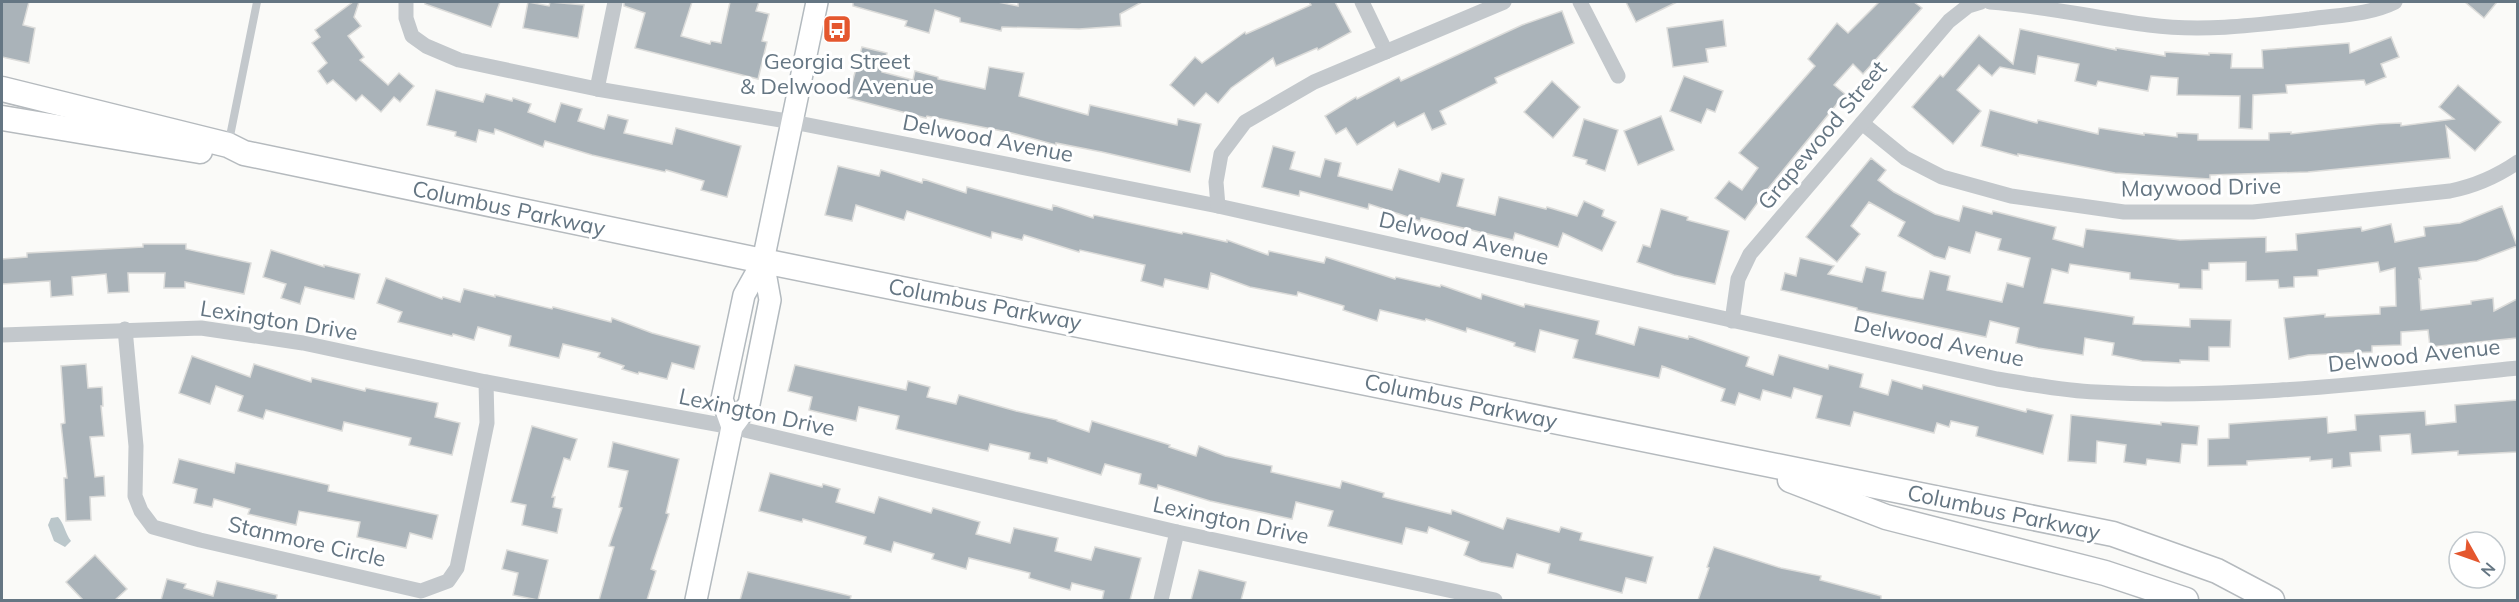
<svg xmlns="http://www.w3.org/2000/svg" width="2519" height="602" font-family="Mulish,sans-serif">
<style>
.water{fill:#bbc7cb}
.building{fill:#aab3b9;stroke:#dcdcda;stroke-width:1.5}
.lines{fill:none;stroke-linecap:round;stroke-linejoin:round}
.secondary-casing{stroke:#b3babf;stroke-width:24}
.primary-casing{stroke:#b5babe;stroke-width:27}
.lane{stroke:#c3c8cc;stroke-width:8}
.street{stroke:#c3c8cc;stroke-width:15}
.secondary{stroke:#fff;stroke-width:21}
.primary{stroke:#fff;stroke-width:24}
.labels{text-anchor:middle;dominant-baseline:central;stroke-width:6;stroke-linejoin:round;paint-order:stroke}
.poi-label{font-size:22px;fill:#657683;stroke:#fff}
.street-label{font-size:22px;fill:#657683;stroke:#fff}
</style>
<rect width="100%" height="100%" fill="#fafaf8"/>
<!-- water -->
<path class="water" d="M58,517C64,523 65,533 71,541L65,547L54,541L48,525L51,518Z"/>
<!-- building -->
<g class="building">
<polygon points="2,2 29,2 23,25 35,28 29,63 2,57"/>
<polygon points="353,2 359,2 354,17 361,26 348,36 364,57 360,60 388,85 399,73 414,86 400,102 394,97 381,112 362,95 356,101 333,80 327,84 318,71 327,63 312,43 320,37 315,30"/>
<polygon points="425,2 500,2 491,27 425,4"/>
<polygon points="528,2 549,6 550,2 584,5 578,38 523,28"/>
<polygon points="624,2 692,2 681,36 710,44 711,41 721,43 730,2 759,2 756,11 769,14 762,41 767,42 758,79 635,48 645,13 624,6"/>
<polygon points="853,2 998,2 1018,6 1018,2 1142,2 1120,14 1121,26 1079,29 1002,27 1001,31 960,22 960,18 935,10 929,33 905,26 907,21 853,6"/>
<polygon points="1309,2 1335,2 1351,32 1318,50 1317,48 1276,66 1273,58 1231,88 1218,103 1206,93 1194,106 1170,85 1195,57 1202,63 1245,32 1246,34 1311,5"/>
<polygon points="1626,2 1677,2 1636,22"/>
<polygon points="1879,2 1914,2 1922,8 1863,74 1853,64 1834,85 1845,94 1767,190 1745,220 1715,198 1729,181 1742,190 1758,168 1739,153 1815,66 1808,59 1837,23 1848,33"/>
<polygon points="2465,2 2497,2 2484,18"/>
<polygon points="1562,11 1574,43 1495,78 1497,83 1440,111 1446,124 1432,130 1424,113 1397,127 1394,122 1357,145 1346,128 1336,134 1325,116 1356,97 1357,99 1399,77 1401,81 1522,25"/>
<polygon points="1723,20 1726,46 1706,49 1708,62 1673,67 1667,28"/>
<polygon points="2020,29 2116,50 2116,48 2165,56 2165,52 2209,55 2209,53 2232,54 2231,68 2263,68 2262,50 2349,43 2350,53 2391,37 2399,57 2381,64 2386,77 2366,85 2364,80 2286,85 2287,93 2253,95 2252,129 2239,128 2240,96 2177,95 2178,78 2151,76 2148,91 2098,81 2096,86 2075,81 2079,64 2038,56 2035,74 2000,67 1992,76 1979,65 1957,90 1981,111 1953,144 1912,107 1940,75 1943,77 1979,35 2013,64"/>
<polygon points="862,47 887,53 882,72 913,80 915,71 938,77 938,79 985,89 989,67 1024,73 1019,96 1088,115 1090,105 1177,125 1178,119 1201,124 1190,172 1102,152 1056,143 1056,145 1012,133 927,116 926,118 848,98"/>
<polygon points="1684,76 1723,91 1715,112 1707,109 1701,123 1670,111"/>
<polygon points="1552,81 1580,107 1553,138 1524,112"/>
<polygon points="2458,85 2501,122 2475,151 2446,126 2450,158 2308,172 2210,175 2210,179 2115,173 2018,154 2018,156 1981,146 1990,110 2037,123 2038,120 2098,134 2099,128 2144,135 2144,133 2177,137 2177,133 2198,134 2198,140 2269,140 2269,133 2291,132 2291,134 2379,124 2401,123 2401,126 2454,119 2439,107"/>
<polygon points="436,90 483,102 486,94 512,101 513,98 531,104 528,112 555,122 561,103 582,109 578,121 604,129 608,115 628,120 624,133 672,144 676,128 741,146 727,197 701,190 704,181 666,170 665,172 592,155 545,141 543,147 495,129 494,134 479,130 476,142 455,136 456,132 427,125"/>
<polygon points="1661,116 1674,150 1638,165 1624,131"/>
<polygon points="1584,119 1618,130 1605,171 1586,164 1587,160 1573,156"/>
<polygon points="1273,146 1295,152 1290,169 1320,177 1325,159 1341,163 1338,176 1392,190 1399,169 1439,182 1442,173 1464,179 1457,206 1495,215 1499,197 1546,209 1547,207 1577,216 1584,201 1604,210 1602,216 1616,222 1602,251 1563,233 1558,247 1515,233 1513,240 1421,218 1420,221 1369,204 1368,209 1300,191 1299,196 1262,187"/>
<polygon points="1871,158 1886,170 1878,180 1894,192 1935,214 1959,221 1963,206 1992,214 1993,211 2056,227 2053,239 2083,247 2086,229 2180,240 2266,237 2266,252 2297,250 2296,234 2361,227 2362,231 2391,224 2395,242 2425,236 2424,227 2460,223 2502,206 2517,246 2477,261 2419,268 2421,279 2419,279 2421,310 2471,304 2471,301 2493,298 2494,311 2517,299 2517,338 2430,347 2428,330 2401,332 2401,345 2372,346 2372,352 2308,355 2289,359 2284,318 2325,314 2325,317 2380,314 2380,307 2396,306 2395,268 2380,272 2378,262 2318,270 2318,276 2294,277 2294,287 2279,288 2278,280 2246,281 2246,262 2209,263 2209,270 2202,270 2202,289 2179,288 2179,284 2130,279 2130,273 2070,264 2068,273 2052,269 2044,303 2134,317 2133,324 2190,327 2190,319 2231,320 2230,347 2209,347 2209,361 2180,360 2180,363 2142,361 2112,355 2114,343 2085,338 2083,355 2038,348 2016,343 2019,328 1990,321 1986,337 1857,310 1857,308 1781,290 1785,273 1796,276 1800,258 1834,266 1828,274 1862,282 1866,267 1886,272 1882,291 1910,297 1923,299 1930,271 1950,276 1947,290 2002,302 2007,283 2023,287 2030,258 1998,250 2001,239 1976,232 1970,253 1949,247 1945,259 1934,256 1898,236 1905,222 1869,202 1851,226 1860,234 1837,262 1806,237"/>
<polygon points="838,166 879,176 881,170 922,183 923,179 966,193 967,187 1052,210 1053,205 1093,218 1094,215 1182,234 1183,232 1227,242 1227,240 1268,255 1269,251 1324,263 1326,257 1395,279 1396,277 1440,287 1441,285 1481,299 1482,294 1524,307 1525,304 1599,321 1596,334 1634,345 1639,327 1688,339 1689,336 1749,357 1746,366 1773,375 1779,355 1828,369 1829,365 1863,374 1860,387 1888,395 1892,380 1922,389 1923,385 2026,412 2027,409 2053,415 2043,454 1976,436 1978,427 1951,421 1949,427 1937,423 1934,433 1854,412 1850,426 1816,418 1822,396 1794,388 1791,398 1763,390 1760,400 1739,393 1735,405 1721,401 1725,389 1662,366 1659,378 1573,358 1578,340 1540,330 1535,352 1514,346 1515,343 1467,328 1466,332 1426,319 1425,321 1380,310 1377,321 1343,310 1344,306 1298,292 1297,296 1250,287 1211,273 1208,289 1165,279 1163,287 1141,281 1145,265 1080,250 1079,252 1024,235 1022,240 992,232 991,238 907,211 904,220 856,205 852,221 825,215"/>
<polygon points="1661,209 1688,217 1687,220 1729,231 1715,284 1674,275 1637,262 1643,245 1650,247"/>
<polygon points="143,244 186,244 186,249 251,263 244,294 185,282 185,288 164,288 165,273 128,273 129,292 108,293 106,274 72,277 73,295 51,297 50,281 2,284 2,259 27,257 27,253 143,247"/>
<polygon points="271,250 324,267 324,265 360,274 354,299 305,287 300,304 281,298 286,284 263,277"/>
<polygon points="386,278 442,299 443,297 460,302 464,289 495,297 495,295 552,309 553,307 611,322 612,318 652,333 700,346 694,369 672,363 667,379 639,372 638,374 622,369 624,366 598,357 600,353 563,344 559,358 509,346 511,336 478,327 474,340 453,334 452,336 398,322 402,312 377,303"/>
<polygon points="192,356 250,377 254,364 311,382 312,378 365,391 366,388 438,403 435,417 460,423 452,455 409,445 411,438 344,422 342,431 266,410 263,419 238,411 243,396 216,386 210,404 179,393"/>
<polygon points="86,364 88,388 102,387 103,406 101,406 104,436 90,437 95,477 104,476 105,496 90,497 91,520 66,521 64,478 67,478 61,424 65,423 61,366"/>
<polygon points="795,365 906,390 908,381 930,387 927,397 956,404 959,395 1016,411 1057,420 1057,421 1089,432 1092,421 1170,445 1169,447 1196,456 1199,446 1225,456 1272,466 1271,472 1340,488 1342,481 1384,493 1383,497 1451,514 1452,510 1503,529 1507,518 1559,532 1561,527 1582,533 1580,540 1653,557 1646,583 1626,578 1622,593 1548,573 1550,564 1517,554 1513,568 1481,562 1464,555 1469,542 1429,527 1427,533 1406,528 1402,544 1328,526 1333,511 1296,502 1292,519 1210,501 1158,485 1157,489 1139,484 1141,474 1105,464 1101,475 1048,458 1047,463 1029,459 1030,453 990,444 988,451 896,429 899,416 859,407 856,421 809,410 812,397 788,391"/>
<polygon points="2517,400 2517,452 2458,455 2458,451 2412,454 2410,434 2380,436 2381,451 2350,453 2351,466 2332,468 2332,459 2310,461 2310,457 2247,461 2247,465 2208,466 2208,439 2229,438 2229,424 2327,417 2328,433 2356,430 2355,415 2425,411 2426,425 2456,422 2455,405"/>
<polygon points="2071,415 2161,425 2161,422 2199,426 2197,445 2182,444 2180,463 2147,459 2146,465 2124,462 2126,445 2097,441 2096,463 2068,461"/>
<polygon points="532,426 577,439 570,460 564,458 552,497 555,497 553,507 562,509 557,533 522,525 526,505 511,502"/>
<polygon points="613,442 679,459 666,513 669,514 651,569 656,571 647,600 599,600 614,547 609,546 622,508 619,507 628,471 608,467"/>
<polygon points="179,459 234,473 236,463 329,485 328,491 438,515 432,539 410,533 406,548 357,537 360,522 299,511 296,525 248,514 250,509 214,499 212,507 194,503 197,489 173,483"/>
<polygon points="770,473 822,487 823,484 840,489 836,502 874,513 879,497 931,513 933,508 980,522 976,534 1010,543 1014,528 1058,538 1055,551 1091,560 1095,547 1141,558 1130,600 1102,600 1104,591 1072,583 1070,590 1029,578 1030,573 969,558 966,569 932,559 934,554 894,542 891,552 864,544 866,537 803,519 802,522 759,511"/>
<polygon points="1714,547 1781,568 1821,576 1820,580 1881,596 1881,600 1698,600 1709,568 1707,567"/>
<polygon points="507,550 548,560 538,600 513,595 518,573 502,569"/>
<polygon points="95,555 127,589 115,600 83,600 66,582"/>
<polygon points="1199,570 1246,582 1241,600 1191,600"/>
<polygon points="748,572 851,596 850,600 740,600"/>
<polygon points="167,579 186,584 184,588 213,596 217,581 277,595 276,600 161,600"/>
</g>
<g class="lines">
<!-- secondary casing -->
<g class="secondary-casing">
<g id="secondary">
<polyline points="732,427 722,399 744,295 763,261 817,2"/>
<polyline points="696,600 732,427 749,404 770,300 763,261"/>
</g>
</g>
<!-- primary casing -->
<g class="primary-casing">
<g id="primary">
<polyline points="2,89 228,145 244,153 763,261 2113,534 2217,571 2272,600"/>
<polyline points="2,118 200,151"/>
<polyline points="1790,480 1886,517 2105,573 2186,600"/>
</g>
</g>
<!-- lane -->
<polyline class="lane" points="229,141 257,2"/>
<!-- street -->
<g class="street">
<path d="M406,2V18L412,36L426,46L459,60L597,89L793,122L1218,206L1997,379C2030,384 2063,391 2096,392C2237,400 2377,382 2518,368"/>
<polyline points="1362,2 1386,52"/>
<polyline points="1580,2 1618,76"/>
<path d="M1990,2C2044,6 2096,18 2149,25C2203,32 2257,25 2310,19C2338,15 2369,15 2395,2"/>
<polyline points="597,89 615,2"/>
<path d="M1862,123L1905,158L1942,177L2011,196L2124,212H2253L2450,191C2476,186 2496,177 2518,162"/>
<polyline points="1218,206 1216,182 1221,154 1245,122 1314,82 1504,2"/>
<polyline points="1732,321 1738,279 1750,254 1949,21 1968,6 1981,2"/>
<polyline points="125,329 136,446 135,496 141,511 153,527 200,540 421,591 448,581 457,568 487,423 486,382"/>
<polyline points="2,335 201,328 303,343 486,382 732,427 1177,532 1495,600"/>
<polyline points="1161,600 1177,532"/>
</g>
<!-- secondary -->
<use href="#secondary" class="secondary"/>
<!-- primary -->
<use href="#primary" class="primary"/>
</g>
<!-- icons -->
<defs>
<g id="bus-square" transform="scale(1.5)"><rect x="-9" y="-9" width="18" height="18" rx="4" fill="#e4572e" stroke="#fff"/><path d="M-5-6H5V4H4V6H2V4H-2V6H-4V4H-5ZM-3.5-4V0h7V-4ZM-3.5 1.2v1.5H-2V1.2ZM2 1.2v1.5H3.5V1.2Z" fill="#fff"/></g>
</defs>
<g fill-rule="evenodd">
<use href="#bus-square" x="837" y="29"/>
</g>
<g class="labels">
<!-- poi labels -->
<g class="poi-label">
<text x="837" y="61">Georgia Street<tspan x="837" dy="25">&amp; Delwood Avenue</tspan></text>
</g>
<!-- street labels -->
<g class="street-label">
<text transform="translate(1822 135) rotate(-50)">Grapewood Street</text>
<text transform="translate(988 138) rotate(11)">Delwood Avenue</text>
<text transform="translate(2201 187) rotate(-1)">Maywood Drive</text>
<text transform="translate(509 208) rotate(12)">Columbus Parkway</text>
<text transform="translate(1464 238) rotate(13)">Delwood Avenue</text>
<text transform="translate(985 304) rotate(11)">Columbus Parkway</text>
<text transform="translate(279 320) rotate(9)">Lexington Drive</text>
<text transform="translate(1939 341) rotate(12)">Delwood Avenue</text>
<text transform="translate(2414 355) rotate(-6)">Delwood Avenue</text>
<text transform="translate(1461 401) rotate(12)">Columbus Parkway</text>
<text transform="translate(757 412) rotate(12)">Lexington Drive</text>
<text transform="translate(2004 512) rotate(12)">Columbus Parkway</text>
<text transform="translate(1231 520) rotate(12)">Lexington Drive</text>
<text transform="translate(307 541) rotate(13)">Stanmore Circle</text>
</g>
</g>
<!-- border -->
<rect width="2519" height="602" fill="none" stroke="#657683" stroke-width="6"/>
<!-- north arrow -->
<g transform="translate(2477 560) rotate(130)"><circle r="28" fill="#ffffff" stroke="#c1c8cd" stroke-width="1.5"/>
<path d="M0-4.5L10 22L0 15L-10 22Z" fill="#e4572e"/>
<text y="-9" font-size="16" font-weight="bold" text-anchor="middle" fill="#657683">N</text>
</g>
</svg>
